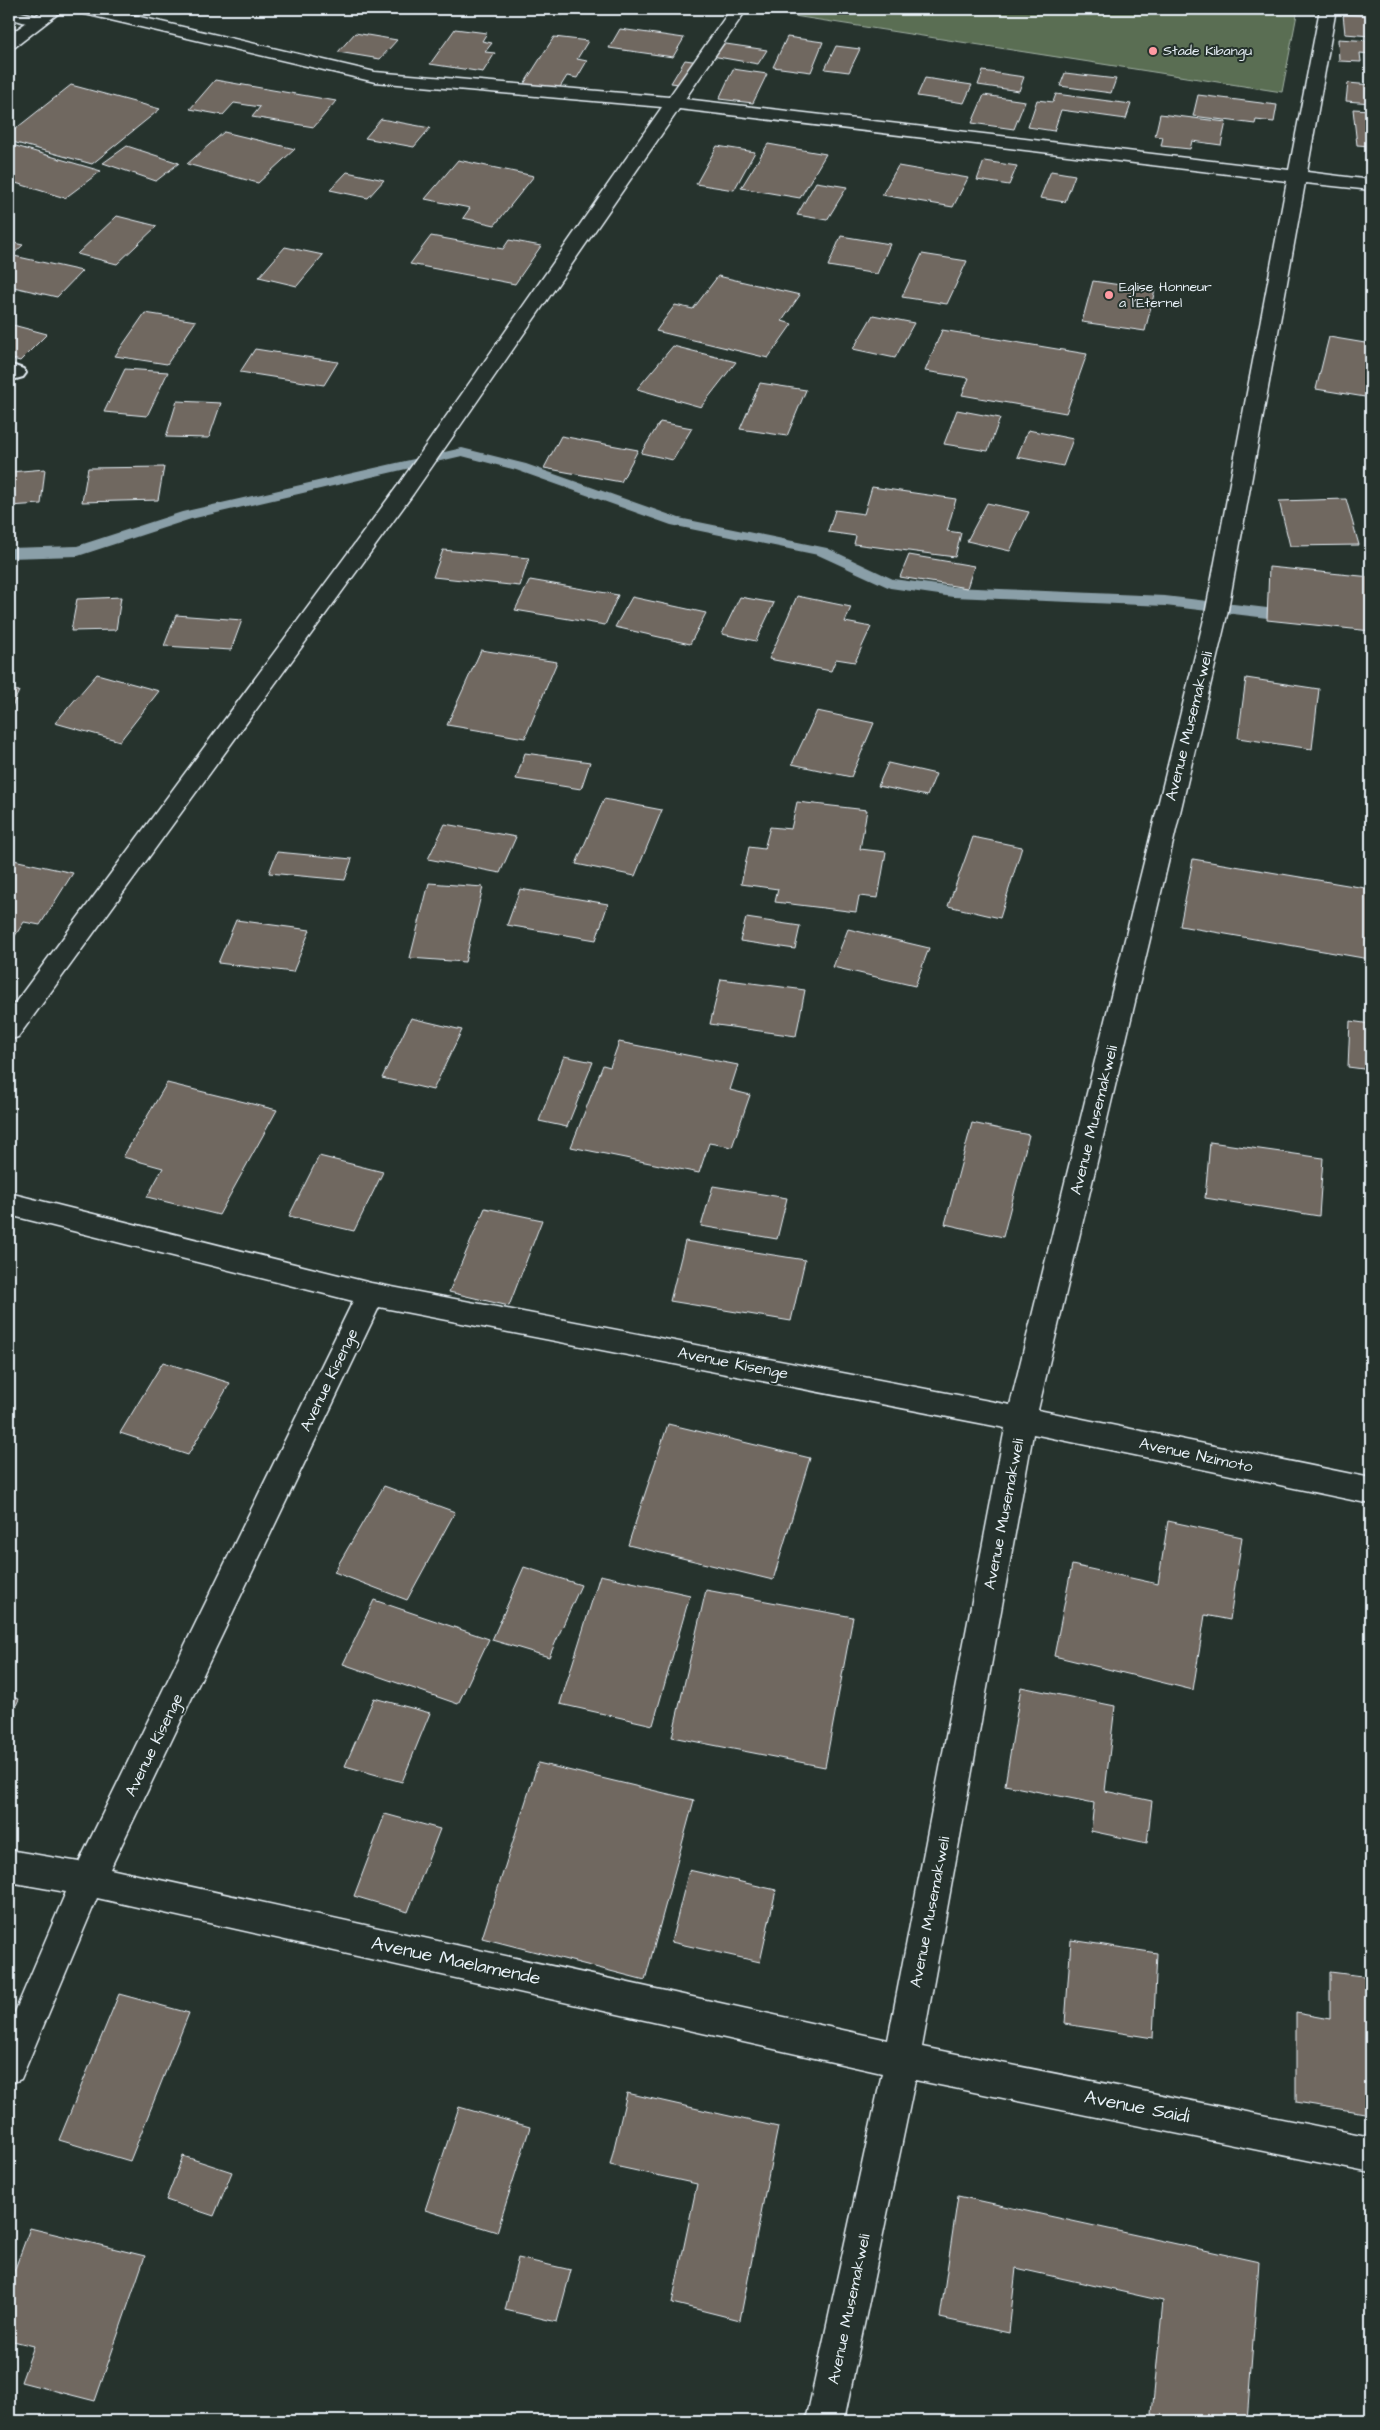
<svg xmlns="http://www.w3.org/2000/svg" width="1380" height="2430" font-family="'Architects Daughter',sans-serif">
<style>
.green{fill:#5a6e52;stroke:#a1b0a5}
.lines{fill:none;stroke-linecap:round;stroke-linejoin:round}
.stream{fill:#8a9fa8;fill-rule:evenodd}
.building{fill:#6f6760;stroke:#e8f1f8}
.service-casing{stroke:#e8f1f8;stroke-width:4}
.minor-casing{stroke:#e8f1f8;stroke-width:3}
.primary-casing{stroke:#e8f1f8;stroke-width:3}
.service{fill:#26332d;fill-rule:evenodd}
.minor{fill:#26332d;fill-rule:evenodd}
.primary{fill:#26332d;fill-rule:evenodd}
.poi-dot{fill:#ff9aa2;stroke:#26332d;stroke-width:2}
.labels{text-anchor:middle;dominant-baseline:central;stroke-width:4;stroke-linejoin:round;paint-order:stroke}
.far-poi-label{font-size:14px;fill:#e8f1f8;stroke:#26332d;text-anchor:start}
.street-label{font-size:16px;fill:#e8f1f8;stroke:#26332d}
.near-street-label{font-size:19px;fill:#e8f1f8;stroke:#26332d}
</style>
<rect width="100%" height="100%" fill="#26332d"/>
<filter id="ink" filterUnits="userSpaceOnUse"><feTurbulence type="fractalNoise" baseFrequency=".02" numOctaves="2"/><feDisplacementMap in="SourceGraphic" scale="10" xChannelSelector="R" yChannelSelector="G"/><feConvolveMatrix kernelMatrix="1 2 1 2 8 2 1 2 1" color-interpolation-filters="sRGB"/></filter>
<g filter="url(#ink)">
<!-- green -->
<polygon class="green" points="749,9 1298,9 1282,92"/>
<g class="lines">
<!-- stream -->
<polygon class="stream" points="462,448 526,464 679,518 827,548 893,579 953,587 1165,596 1293,611 1301,616 1293,621 1165,606 953,597 890,588 818,555 671,525 516,470 462,456 191,519 78,556 9,558 9,548 77,546 182,512"/>
</g>
<!-- building -->
<g class="building">
<polygon points="534,9 568,9 563,15"/>
<polygon points="1343,14 1371,16 1371,36 1345,34"/>
<polygon points="455,29 487,33 482,41 492,43 485,52 495,53 483,72 430,64"/>
<polygon points="620,29 684,38 673,57 609,48"/>
<polygon points="355,33 397,40 380,59 338,52"/>
<polygon points="554,37 588,41 577,59 587,61 577,78 567,76 557,92 522,87"/>
<polygon points="787,37 823,42 811,72 773,67"/>
<polygon points="1338,39 1371,41 1371,54 1360,53 1361,62 1339,61"/>
<polygon points="719,43 767,50 758,64 712,56"/>
<polygon points="836,46 860,49 849,72 825,69"/>
<polygon points="685,60 707,63 695,86 671,83"/>
<polygon points="733,69 767,74 753,103 719,99"/>
<polygon points="983,71 1024,77 1019,91 978,85"/>
<polygon points="1065,73 1116,79 1111,93 1060,86"/>
<polygon points="925,78 972,85 964,103 917,96"/>
<polygon points="215,80 336,101 314,127 252,117 260,107 234,103 223,115 190,109"/>
<polygon points="1348,83 1371,85 1371,103 1346,101"/>
<polygon points="71,85 160,109 92,164 9,141 9,134"/>
<polygon points="1056,94 1131,104 1126,119 1061,110 1054,131 1028,127 1037,100 1053,102"/>
<polygon points="984,95 1025,101 1014,129 972,123"/>
<polygon points="1198,95 1277,105 1274,122 1256,120 1255,124 1193,116"/>
<polygon points="1353,109 1371,110 1371,146 1357,145"/>
<polygon points="1160,114 1226,122 1221,145 1192,141 1190,149 1161,146 1163,137 1155,136"/>
<polygon points="381,119 430,128 414,147 365,138"/>
<polygon points="224,132 295,149 258,183 187,164"/>
<polygon points="9,144 101,171 65,198 9,181"/>
<polygon points="768,144 826,154 800,198 741,188"/>
<polygon points="127,146 179,163 156,181 103,163"/>
<polygon points="717,146 755,152 734,190 696,184"/>
<polygon points="458,160 534,176 495,225 463,218 470,208 425,199"/>
<polygon points="984,161 1017,166 1009,185 977,180"/>
<polygon points="898,166 968,178 953,207 882,195"/>
<polygon points="1051,171 1075,175 1065,202 1040,198"/>
<polygon points="347,172 384,180 368,198 330,190"/>
<polygon points="816,182 847,187 827,220 797,215"/>
<polygon points="117,216 157,226 117,264 77,254"/>
<polygon points="431,236 503,249 509,240 541,246 515,284 410,264"/>
<polygon points="841,236 890,244 877,274 828,266"/>
<polygon points="9,242 23,245 9,258"/>
<polygon points="285,247 323,255 297,286 259,277"/>
<polygon points="922,254 967,261 947,304 902,297"/>
<polygon points="14,256 82,271 57,297 9,286 9,262"/>
<polygon points="718,276 800,295 782,321 792,324 768,358 656,331 675,305 693,309"/>
<polygon points="1093,281 1155,290 1145,331 1082,322"/>
<polygon points="145,313 196,321 167,364 115,356"/>
<polygon points="873,315 914,323 895,358 853,349"/>
<polygon points="9,324 47,334 20,361 9,358"/>
<polygon points="942,330 1087,354 1066,413 962,395 969,378 925,371"/>
<polygon points="1329,337 1371,344 1371,398 1316,389"/>
<polygon points="673,346 736,362 701,407 637,389"/>
<polygon points="255,349 338,362 324,385 240,372"/>
<polygon points="125,369 168,372 147,416 104,412"/>
<polygon points="760,383 806,390 787,436 740,429"/>
<polygon points="177,401 221,403 209,438 166,437"/>
<polygon points="957,410 1000,418 988,451 944,444"/>
<polygon points="660,422 692,428 673,460 641,453"/>
<polygon points="1028,430 1073,439 1063,466 1017,457"/>
<polygon points="561,436 638,450 621,482 544,468"/>
<polygon points="164,467 158,500 82,502 88,468"/>
<polygon points="45,469 41,504 9,506 10,472"/>
<polygon points="872,487 956,499 947,531 961,533 955,557 854,544 856,536 828,532 835,510 864,514"/>
<polygon points="1346,499 1359,545 1290,546 1279,501"/>
<polygon points="987,503 1029,512 1010,551 967,541"/>
<polygon points="443,550 529,558 520,586 433,577"/>
<polygon points="909,555 974,566 967,588 900,577"/>
<polygon points="1269,567 1371,577 1371,631 1267,620"/>
<polygon points="530,580 618,595 605,625 515,610"/>
<polygon points="797,596 851,607 845,622 871,627 855,662 836,659 831,671 769,659"/>
<polygon points="121,597 116,630 71,631 77,599"/>
<polygon points="632,597 706,613 690,644 615,627"/>
<polygon points="740,597 774,603 756,641 722,634"/>
<polygon points="176,615 242,620 231,650 164,646"/>
<polygon points="481,650 557,662 525,738 447,725"/>
<polygon points="97,674 159,691 120,741 55,723"/>
<polygon points="1246,678 1319,689 1312,749 1238,738"/>
<polygon points="9,690 19,691 9,713"/>
<polygon points="817,711 874,723 851,777 792,764"/>
<polygon points="525,753 590,762 581,789 516,779"/>
<polygon points="888,763 936,774 927,796 878,786"/>
<polygon points="604,799 662,810 635,876 576,864"/>
<polygon points="797,802 867,810 860,849 886,852 878,898 859,896 856,912 775,902 778,889 741,884 749,847 764,849 770,827 791,829"/>
<polygon points="445,824 516,837 500,873 428,859"/>
<polygon points="973,837 1022,847 1000,918 948,906"/>
<polygon points="277,852 352,859 345,880 269,873"/>
<polygon points="9,859 73,873 40,925 24,922 9,945"/>
<polygon points="1193,859 1371,889 1371,938 1369,959 1180,926"/>
<polygon points="429,883 483,887 465,962 410,958"/>
<polygon points="520,889 608,904 596,940 507,925"/>
<polygon points="746,918 800,926 795,949 740,941"/>
<polygon points="236,920 310,930 293,972 218,963"/>
<polygon points="848,929 929,948 915,986 833,967"/>
<polygon points="721,979 805,990 796,1036 710,1024"/>
<polygon points="411,1018 462,1030 433,1090 382,1078"/>
<polygon points="1350,1021 1371,1024 1371,1070 1348,1067"/>
<polygon points="619,1042 738,1065 730,1090 750,1095 732,1147 709,1143 699,1173 571,1147 603,1065 610,1067"/>
<polygon points="564,1056 593,1062 567,1127 539,1121"/>
<polygon points="167,1083 277,1110 219,1215 147,1197 163,1168 123,1157"/>
<polygon points="972,1123 1029,1135 1003,1237 945,1224"/>
<polygon points="1210,1142 1323,1158 1319,1216 1205,1198"/>
<polygon points="319,1156 383,1172 354,1231 289,1216"/>
<polygon points="713,1186 787,1198 777,1239 701,1226"/>
<polygon points="485,1208 542,1220 509,1306 449,1292"/>
<polygon points="685,1241 805,1260 791,1321 670,1301"/>
<polygon points="163,1362 230,1383 188,1455 120,1433"/>
<polygon points="668,1424 810,1458 773,1580 628,1545"/>
<polygon points="384,1486 455,1512 407,1600 334,1572"/>
<polygon points="1168,1521 1242,1537 1230,1620 1205,1615 1193,1690 1054,1656 1072,1565 1158,1584"/>
<polygon points="524,1567 581,1585 549,1657 492,1640"/>
<polygon points="600,1575 690,1595 653,1725 560,1704"/>
<polygon points="706,1590 853,1617 825,1767 672,1737"/>
<polygon points="374,1600 489,1639 458,1704 343,1664"/>
<polygon points="1021,1687 1115,1706 1105,1791 1152,1801 1147,1843 1091,1831 1094,1803 1005,1785"/>
<polygon points="9,1696 19,1699 9,1721"/>
<polygon points="374,1698 430,1713 402,1782 345,1766"/>
<polygon points="538,1763 694,1800 645,1980 482,1938"/>
<polygon points="385,1814 440,1829 408,1912 354,1896"/>
<polygon points="689,1870 776,1890 760,1962 671,1942"/>
<polygon points="1071,1940 1157,1953 1153,2038 1065,2024"/>
<polygon points="1330,1972 1371,1977 1371,2114 1296,2102 1296,2013 1330,2019"/>
<polygon points="119,1994 189,2013 130,2161 59,2140"/>
<polygon points="627,2093 778,2127 740,2320 672,2303 697,2184 610,2165"/>
<polygon points="459,2107 530,2127 497,2232 425,2210"/>
<polygon points="183,2156 232,2172 214,2216 166,2200"/>
<polygon points="958,2196 1259,2262 1247,2421 1182,2421 1152,2414 1163,2301 1016,2268 1009,2333 940,2318"/>
<polygon points="30,2228 145,2256 95,2401 21,2382 34,2346 9,2340 9,2285"/>
<polygon points="518,2258 571,2270 557,2322 505,2310"/>
</g>
<g class="lines">
<!-- service casing -->
<g class="service-casing">
<polygon id="service" points="9,364 23,369 26,373 23,377 16,379 9,377"/>
</g>
<!-- minor casing -->
<g class="minor-casing">
<g id="minor">
<polygon points="9,9 42,17 44,21 42,25 36,26 9,18"/>
<path d="M77,9H106L375,72L669,97L731,9H747L685,99L1289,170L1320,9H1336L1307,172L1371,180V190L1305,183L1227,615L1038,1410L1371,1478V1504L1033,1434L922,2047L1371,2137V2173L915,2080L844,2421H806L882,2073L97,1898L21,2079L9,2084V2026L66,1892L9,1882V1850L79,1862L353,1301L9,1215V1193L371,1283L1010,1405L1205,615L1287,181L679,109L413,494L18,1037L9,1040V1011L399,484L662,107L375,82L85,14L79,13ZM379,1307L1005,1428L888,2040L110,1869Z"/>
</g>
</g>
<!-- primary casing -->
<g class="primary-casing">
<polygon id="primary" points="45,9 64,9 15,47 9,48 9,35"/>
</g>
<!-- service -->
<use href="#service" class="service"/>
<!-- minor -->
<use href="#minor" class="minor"/>
<!-- primary -->
<use href="#primary" class="primary"/>
</g>
</g>
<!-- markers -->
<g class="poi-dot">
<circle cx="1153" cy="51" r="5"/>
<circle cx="1109" cy="295" r="5"/>
</g>
<g class="labels">
<!-- far-poi labels -->
<g class="far-poi-label">
<text x="1163" y="51">Stade Kibangu</text>
<text x="1119" y="287">Eglise Honneur<tspan x="1119" dy="16">a l'Eternel</tspan></text>
</g>
<!-- street labels -->
<g class="street-label">
<text transform="translate(1189 726) rotate(-76)">Avenue Musemakweli</text>
<text transform="translate(1094 1120) rotate(-76)">Avenue Musemakweli</text>
<text transform="translate(733 1363) rotate(11)">Avenue Kisenge</text>
<text transform="translate(329 1380) rotate(-64)">Avenue Kisenge</text>
<text transform="translate(1196 1455) rotate(12)">Avenue Nzimoto</text>
<text transform="translate(1004 1514) rotate(-79)">Avenue Musemakweli</text>
<text transform="translate(154 1745) rotate(-64)">Avenue Kisenge</text>
<text transform="translate(930 1912) rotate(-79)">Avenue Musemakweli</text>
<text transform="translate(849 2309) rotate(-78)">Avenue Musemakweli</text>
</g>
<!-- near-street labels -->
<g class="near-street-label">
<text transform="translate(456 1961) rotate(12)">Avenue Maelamende</text>
<text transform="translate(1137 2107) rotate(11)">Avenue Saidi</text>
</g>
</g>
<!-- margin -->
<rect width="1380" height="2430" fill="none" stroke="#26332d" stroke-width="30"/>
<rect x="15" y="15" width="1350" height="2400" fill="none" stroke="#e8f1f8" stroke-width="2" filter="url(#ink)"/>
</svg>
